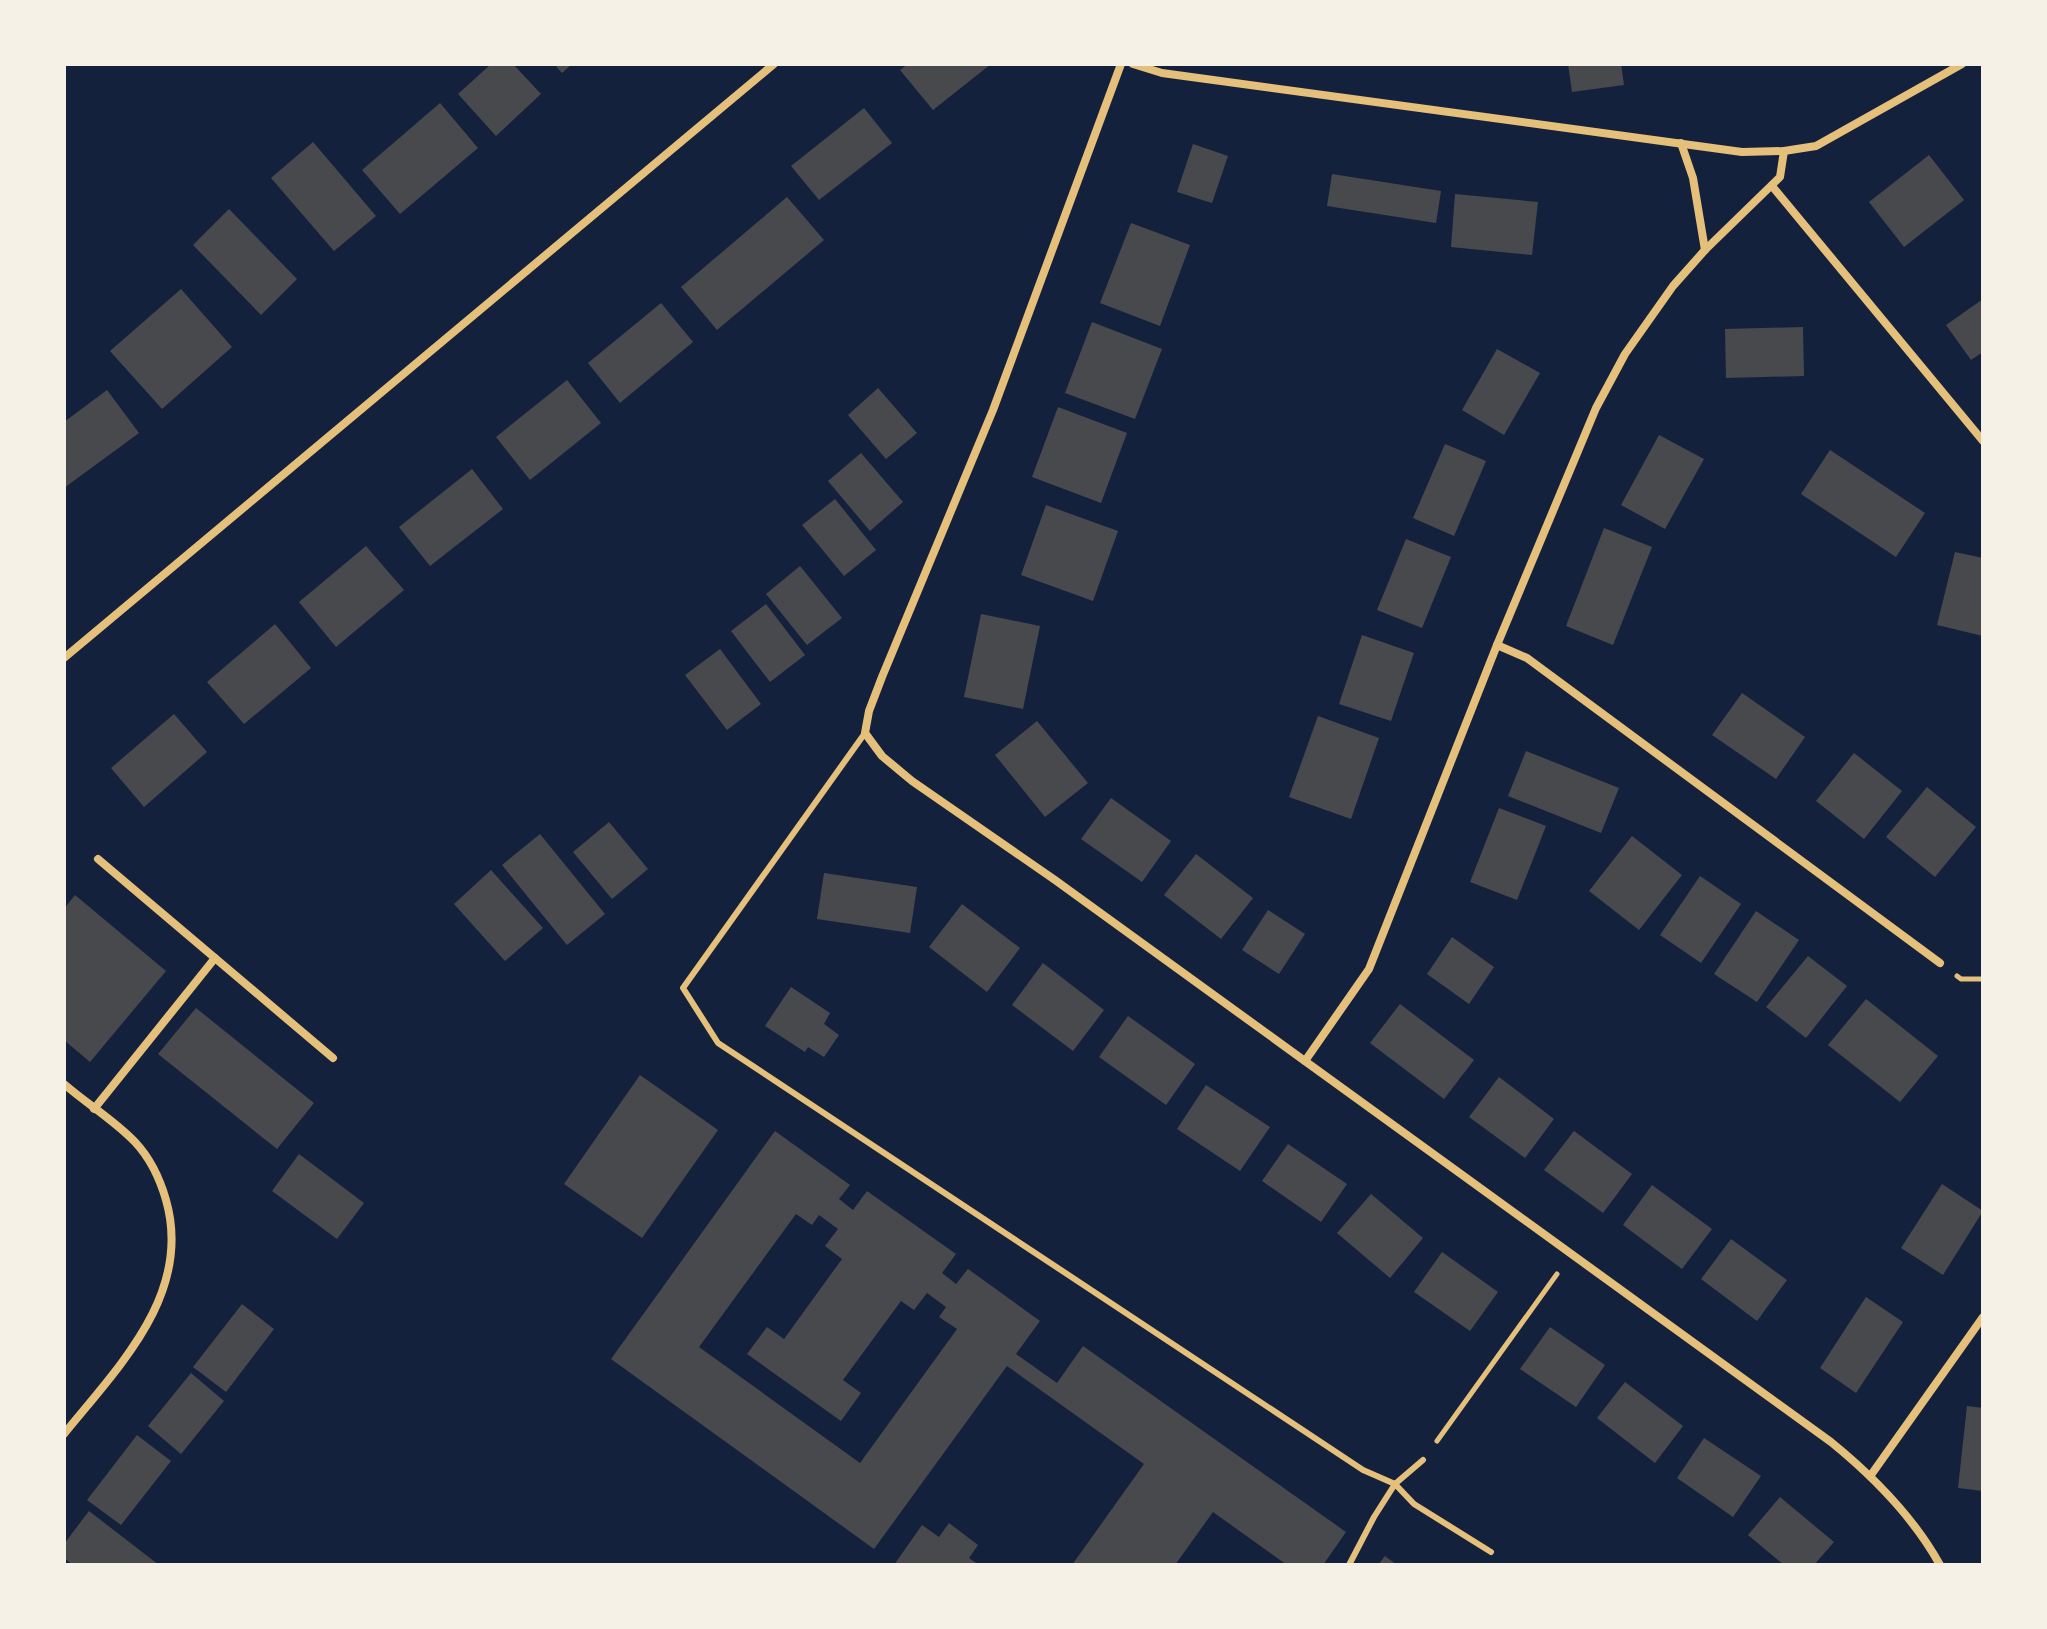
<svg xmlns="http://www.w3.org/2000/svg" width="2047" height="1629" font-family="Cabin,sans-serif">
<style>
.building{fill:#48494c;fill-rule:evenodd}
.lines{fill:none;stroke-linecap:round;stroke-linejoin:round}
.path{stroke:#e5c07b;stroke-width:5}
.service{stroke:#e5c07b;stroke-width:6}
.minor{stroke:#e5c07b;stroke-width:8}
</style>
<rect width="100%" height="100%" fill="#14213d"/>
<!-- building -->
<g class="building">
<polygon points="491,64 513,64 541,94 496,136 458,94"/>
<polygon points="554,64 572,64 562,73"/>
<polygon points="908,64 991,64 933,110 900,70"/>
<polygon points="1568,64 1621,64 1624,85 1572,92"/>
<polygon points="440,103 478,148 400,214 362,170"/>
<polygon points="864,108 892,143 819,200 791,166"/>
<polygon points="313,142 376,216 334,251 271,178"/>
<polygon points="1193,144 1228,156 1212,203 1177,192"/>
<polygon points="1929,155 1964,200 1904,247 1869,202"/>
<polygon points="1332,174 1441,191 1436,223 1327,206"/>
<polygon points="1455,194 1538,202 1532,255 1451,247"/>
<polygon points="787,197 824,240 717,330 681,287"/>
<polygon points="229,209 297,279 261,315 193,245"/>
<polygon points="1131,223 1190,245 1160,326 1100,303"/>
<polygon points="181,289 232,347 162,409 110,351"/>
<polygon points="1983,299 1983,352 1971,360 1946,325"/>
<polygon points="661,303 693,342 620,403 588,363"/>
<polygon points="1092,322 1162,349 1135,419 1065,393"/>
<polygon points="1803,327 1804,376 1726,378 1725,329"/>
<polygon points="1497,349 1540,373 1504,435 1462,410"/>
<polygon points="567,380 601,423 530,480 496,437"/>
<polygon points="878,388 917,433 886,459 848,415"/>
<polygon points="107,390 139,433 64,488 64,422"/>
<polygon points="1058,407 1127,433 1101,503 1032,477"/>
<polygon points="1659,435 1704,459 1665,529 1621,505"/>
<polygon points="1445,444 1486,461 1454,536 1413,518"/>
<polygon points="1830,450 1925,513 1896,557 1801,494"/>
<polygon points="861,453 903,502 870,531 828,481"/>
<polygon points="472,469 503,509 430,566 399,527"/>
<polygon points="835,499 876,550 844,576 802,525"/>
<polygon points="1046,505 1118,531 1093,601 1021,575"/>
<polygon points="1604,528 1652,547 1613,645 1566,626"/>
<polygon points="1406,539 1451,557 1422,628 1377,610"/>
<polygon points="366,546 404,590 336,647 299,602"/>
<polygon points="1955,552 1983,558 1983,636 1937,625"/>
<polygon points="800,566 842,618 807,645 766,594"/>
<polygon points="766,604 805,655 770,682 731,631"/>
<polygon points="981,614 1040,626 1023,709 964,697"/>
<polygon points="275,624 311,668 244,724 207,682"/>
<polygon points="1362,635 1414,653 1391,721 1339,704"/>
<polygon points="720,649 761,704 727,730 685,675"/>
<polygon points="1742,693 1805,737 1776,779 1712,735"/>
<polygon points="174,714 207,752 144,807 111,768"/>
<polygon points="1318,716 1379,738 1351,819 1289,797"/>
<polygon points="1037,721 1088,783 1045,817 995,755"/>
<polygon points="1526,751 1619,788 1601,833 1508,796"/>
<polygon points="1854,753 1902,791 1864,839 1816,801"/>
<polygon points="1927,787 1976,827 1935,877 1886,837"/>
<polygon points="1111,798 1171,841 1142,882 1081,839"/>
<polygon points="1499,808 1546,826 1517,900 1470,882"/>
<polygon points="609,822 648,869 612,899 573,852"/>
<polygon points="540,834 605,914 567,945 502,865"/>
<polygon points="1632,836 1682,875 1639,930 1589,891"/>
<polygon points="1196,854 1253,898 1221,939 1164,895"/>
<polygon points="491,870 543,928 505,961 454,904"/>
<polygon points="824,873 917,887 910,933 817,919"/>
<polygon points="1700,876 1741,904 1701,963 1660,935"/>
<polygon points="75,895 166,971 90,1062 64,1040 64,909"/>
<polygon points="962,904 1020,948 987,992 929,947"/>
<polygon points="1268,910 1305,934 1279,974 1242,950"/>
<polygon points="1756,911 1799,940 1757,1002 1714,974"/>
<polygon points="1452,937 1494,967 1469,1004 1427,974"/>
<polygon points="1808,956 1847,986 1806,1038 1766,1007"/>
<polygon points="1043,963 1104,1010 1073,1051 1012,1005"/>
<polygon points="791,987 830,1013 824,1024 839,1035 824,1057 808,1047 805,1052 765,1026"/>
<polygon points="1866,999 1938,1056 1900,1102 1828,1045"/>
<polygon points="1400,1004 1474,1060 1444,1099 1370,1043"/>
<polygon points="196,1008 314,1103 277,1149 158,1054"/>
<polygon points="1128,1016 1195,1064 1166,1105 1099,1057"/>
<polygon points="640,1075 718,1130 642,1238 564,1184"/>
<polygon points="1499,1077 1554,1119 1525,1158 1469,1117"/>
<polygon points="1206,1085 1270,1127 1240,1171 1177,1129"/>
<path d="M775,1131L850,1185L839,1199L853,1210L867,1191L956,1254L942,1273L956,1284L968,1269L1040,1321L1016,1354L1057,1383L1083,1346L1346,1532L1323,1565H1287L1213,1512L1175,1565H1072L1144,1464L1007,1366L874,1549L611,1359ZM796,1214L812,1225L819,1215L838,1229L825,1246L842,1259L784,1339L767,1327L747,1354L841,1421L861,1393L843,1380L901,1301L914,1310L927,1293L946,1307L939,1317L957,1329L860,1463L699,1347Z"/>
<polygon points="1574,1131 1632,1174 1603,1213 1544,1170"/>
<polygon points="1288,1144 1347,1184 1321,1222 1262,1181"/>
<polygon points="299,1154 364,1203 337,1239 272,1191"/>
<polygon points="1942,1184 1983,1211 1943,1275 1901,1248"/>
<polygon points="1652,1185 1712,1229 1682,1269 1623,1225"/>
<polygon points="1371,1194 1423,1238 1390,1278 1337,1233"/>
<polygon points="1731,1239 1787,1280 1757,1321 1701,1279"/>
<polygon points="1442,1252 1498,1292 1470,1331 1414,1292"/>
<polygon points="1866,1297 1903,1322 1856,1393 1820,1368"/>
<polygon points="242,1304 274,1329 226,1392 193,1367"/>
<polygon points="1550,1327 1605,1365 1576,1407 1520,1369"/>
<polygon points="191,1373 224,1401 181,1454 148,1426"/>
<polygon points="1625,1382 1683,1426 1655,1463 1597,1418"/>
<polygon points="1967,1406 1983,1408 1983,1491 1958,1488"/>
<polygon points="137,1435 171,1461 121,1525 87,1500"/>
<polygon points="1704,1438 1761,1476 1733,1517 1677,1478"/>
<polygon points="1780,1497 1834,1542 1814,1565 1784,1565 1748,1535"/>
<polygon points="89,1511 159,1565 73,1565 64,1558 64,1544"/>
<polygon points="949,1523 978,1545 969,1558 979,1565 894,1565 922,1525 939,1537"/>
<polygon points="1385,1556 1397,1565 1378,1565"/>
</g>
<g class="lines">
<!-- path -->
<g class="path">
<polyline points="1957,976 1961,979 1983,979"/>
<polyline points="1437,1441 1557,1274"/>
</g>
<!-- service -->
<g class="service">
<polyline points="865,733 683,988 718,1043 1363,1470 1395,1484 1423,1460"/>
<polyline points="1349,1565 1374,1517 1395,1484 1414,1504 1491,1552"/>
</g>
<!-- minor -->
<g class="minor">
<path d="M1121,64L993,410L882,677L869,711L865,733L882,756L912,781L1055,880L1831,1442C1874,1477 1913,1516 1940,1565"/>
<polyline points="1133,64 1162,73 1742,152 1784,151 1816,146 1962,64"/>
<polyline points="1681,143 1693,178 1705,250"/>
<polyline points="1772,186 1983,441"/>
<polyline points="1497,645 1527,658 1940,963"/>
<polyline points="64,658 774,64"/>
<polyline points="98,859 333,1058"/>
<polyline points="1305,1061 1369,969 1497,645 1596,408 1625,354 1673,286 1705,250 1780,177 1784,151"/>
<path d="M64,1084C87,1104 114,1120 135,1142C150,1158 160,1179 166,1200C193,1294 118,1367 64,1434"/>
<polyline points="94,1109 215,958"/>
<polyline points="1871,1475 1983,1317"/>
</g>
</g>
<!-- border -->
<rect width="2047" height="1629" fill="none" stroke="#f6f1e7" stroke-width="132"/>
</svg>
